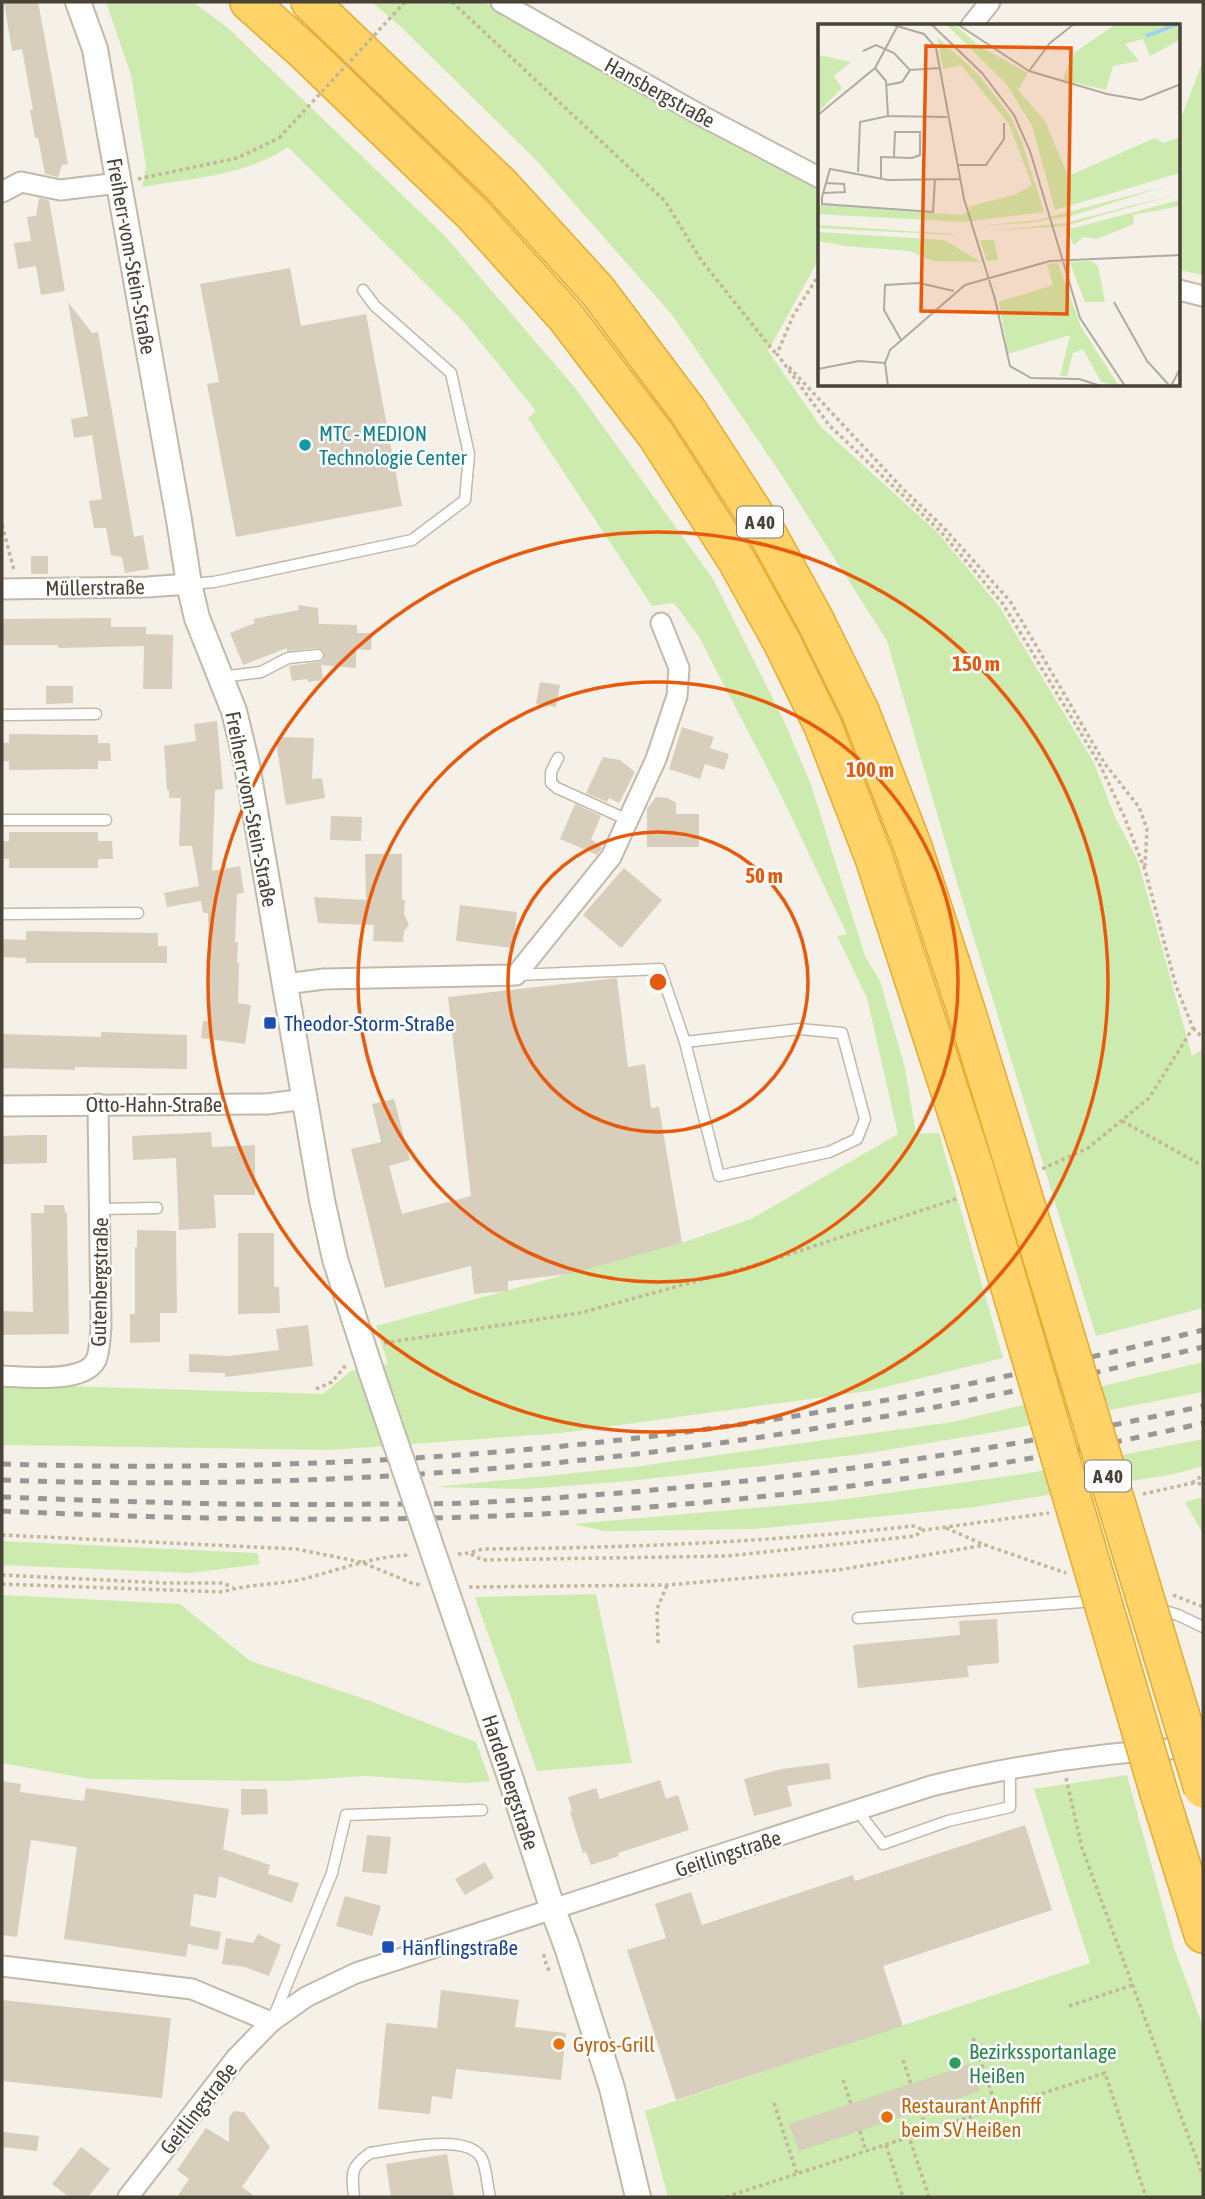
<svg xmlns="http://www.w3.org/2000/svg" width="1205" height="2199" font-family="'Asap Condensed',sans-serif">
<style>
.green{fill:#cdebae}
.building{fill:#d7cebc}
.lines{fill:none;stroke-linecap:round;stroke-linejoin:round}
.service-casing{stroke:#c1baa9;stroke-width:13}
.minor-casing{stroke:#c1baa9;stroke-width:23}
.tertiary-casing{stroke:#c1baa9;stroke-width:28}
.motorway-casing{stroke:#e7ab2f;stroke-width:40}
.path{stroke:#c4b69a;stroke-width:3.5;stroke-dasharray:3.5 3.5;stroke-linecap:butt}
.service{stroke:#fff;stroke-width:10}
.minor{stroke:#fff;stroke-width:19}
.tertiary{stroke:#fff;stroke-width:24}
.motorway{stroke:#ffd368;stroke-width:37}
.rail{stroke:#979797;stroke-width:5;stroke-dasharray:9 9;stroke-linecap:butt}
.tertiary-bridge-casing{stroke:#c1baa9;stroke-width:28;stroke-linecap:butt}
.motorway-bridge-casing{stroke:#e7ab2f;stroke-width:40;stroke-linecap:butt}
.path-bridge{stroke:#c4b69a;stroke-width:3.5;stroke-dasharray:3.5 3.5;stroke-linecap:butt}
.tertiary-bridge{stroke:#fff;stroke-width:24}
.motorway-bridge{stroke:#ffd368;stroke-width:37}
.ring{fill:none;stroke:#e8590c;stroke-width:3.5}
.culture-dot{fill:#0f9aa8;stroke:#fff;stroke-width:2.5}
.transit-dot{fill:#1a4fb4;stroke:#fff;stroke-width:2.5}
.food-dot{fill:#e8710a;stroke:#fff;stroke-width:2.5}
.leisure-dot{fill:#2e9e5b;stroke:#fff;stroke-width:2.5}
.labels{text-anchor:middle;dominant-baseline:central;stroke-width:5;stroke-linejoin:round;paint-order:stroke}
.shield{fill:#fff;stroke:#807b72;stroke-width:2}
.shield-label{font-size:19px;font-weight:bold;fill:#494236}
.street-label{font-size:21px;fill:#494236;stroke:#fff}
.culture-label{font-size:21px;fill:#0d838f;stroke:#fff;text-anchor:start}
.transit-label{font-size:21px;fill:#164399;stroke:#fff;text-anchor:start}
.food-label{font-size:21px;fill:#c56008;stroke:#fff;text-anchor:start}
.leisure-label{font-size:21px;fill:#27864d;stroke:#fff;text-anchor:start}
.inset-river{fill:none;stroke:#a1cff5;stroke-width:3.5}
.inset-road{fill:none;stroke:#b0aba1;stroke-width:2}
.view{fill:#e8590c;fill-opacity:0.15;stroke:#e8590c;stroke-width:3.5}
.inset-edge{fill:none;stroke:#494236;stroke-width:3.5}
.centre{fill:#e8590c;stroke:#fff;stroke-width:3.5}
.ring-label{font-size:21px;text-anchor:middle;font-weight:bold;fill:#e8590c;stroke:#fff;stroke-width:5;stroke-linejoin:round;paint-order:stroke}
</style>
<rect width="100%" height="100%" fill="#f5f1e8"/>
<!-- green -->
<g class="green">
<path d="M106,2H193L228,28L444,235L576,389L713,579L784,721L811,785L865,956L880,981L905,1068L916,1134L939,1133L1003,1358L869,1391L561,1433L331,1450L2,1445V1384L323,1394L351,1371L388,1364L376,1326L682,1243L751,1219L898,1134L867,998L837,936L847,934L780,793L699,637L674,603L652,606L528,418L536,411L464,322L288,147C245,176 193,178 142,187L146,166L131,75Z"/>
<polygon points="372,2 484,2 696,126 820,191 820,257 768,351 821,427 938,533 999,606 1094,763 1115,817 1138,861 1192,1056 1203,1049 1203,1308 1096,1336 961,896 887,641 779,471 673,316 536,160 401,27"/>
<polygon points="1203,61 1203,275 1179,270 1179,123"/>
<polygon points="1203,1362 1203,1392 995,1432 862,1454 630,1481 526,1489 435,1487 633,1467 952,1422"/>
<polygon points="1203,1439 1203,1466 1174,1474 975,1507 754,1529 604,1531 573,1524 831,1501 1030,1473"/>
<polygon points="1203,1497 1203,1534 1185,1502"/>
<polygon points="2,1541 257,1553 260,1564 191,1573 2,1565"/>
<polygon points="596,1594 632,1763 537,1771 475,1597"/>
<polygon points="2,1595 180,1604 250,1661 362,1698 476,1742 490,1781 465,1783 366,1776 288,1781 90,1779 2,1763"/>
<polygon points="1127,1775 1174,1948 1203,2027 1203,2197 668,2197 645,2111 1090,1963 1034,1789"/>
</g>
<!-- building -->
<g class="building">
<polygon points="4,2 38,2 68,164 62,165 58,177 45,174 38,138 35,138 30,110 33,110 22,49 12,51"/>
<polygon points="39,198 49,200 65,291 41,295 36,266 18,269 14,243 31,241 27,217 36,216"/>
<polygon points="290,268 301,326 366,314 402,506 236,537 207,384 219,382 200,284"/>
<polygon points="68,302 92,333 98,332 134,537 143,535 149,569 125,573 122,557 111,555 106,528 94,528 89,501 102,499 92,435 74,438 71,419 88,416"/>
<rect x="31" y="556" width="17" height="18"/>
<polygon points="298,605 318,608 319,624 357,625 357,633 372,633 371,650 356,649 356,668 321,665 323,680 308,682 307,679 292,681 289,666 319,662 324,659 324,651 318,648 287,651 287,648 243,665 230,633 255,623 253,619 299,610"/>
<polygon points="111,618 111,627 146,627 146,634 173,635 172,689 143,689 144,646 58,648 58,645 2,645 2,619"/>
<polygon points="540,682 560,685 556,707 536,704"/>
<polygon points="46,686 73,686 73,703 46,704"/>
<polygon points="217,721 223,789 215,790 212,871 240,866 244,893 237,894 235,942 238,942 237,963 239,963 238,1003 251,1005 245,1044 201,1038 203,1021 210,1021 208,913 203,913 201,901 167,907 164,893 199,886 192,846 179,846 181,798 169,798 169,790 167,790 164,746 196,741 194,724"/>
<polygon points="682,727 714,737 710,748 729,754 724,770 705,764 700,779 669,769"/>
<polygon points="9,734 98,735 98,743 110,743 111,761 98,761 98,769 9,770 9,761 2,761 2,743 9,743"/>
<polygon points="278,737 314,738 312,779 322,778 325,798 286,805 277,749"/>
<polygon points="603,757 620,760 635,772 619,803 609,798 607,802 586,793"/>
<polygon points="656,797 668,798 676,803 676,814 699,814 699,847 647,847 647,809"/>
<polygon points="575,804 601,816 591,839 602,848 597,855 560,839"/>
<polygon points="331,816 362,817 361,841 330,840"/>
<polygon points="9,832 98,832 98,841 112,841 113,859 98,859 98,868 9,868 9,859 2,859 2,841 9,841"/>
<polygon points="365,854 402,854 402,900 405,900 404,914 409,925 404,931 403,942 373,941 374,925 318,923 314,897 366,900"/>
<polygon points="624,868 662,900 621,948 583,915"/>
<polygon points="460,905 517,912 513,948 456,941"/>
<polygon points="26,931 158,933 158,946 167,946 167,963 26,963 26,958 2,957 2,939 26,940"/>
<polygon points="617,978 628,1067 645,1064 651,1108 659,1107 682,1243 569,1274 508,1281 508,1291 474,1294 471,1266 385,1288 351,1149 381,1142 372,1104 394,1099 410,1160 389,1166 402,1214 471,1196 448,997"/>
<polygon points="101,1032 187,1035 187,1069 75,1067 75,1070 2,1068 2,1034 101,1037"/>
<polygon points="211,1132 212,1147 255,1145 255,1195 214,1195 216,1228 179,1230 176,1158 133,1160 132,1136"/>
<polygon points="31,1135 47,1135 47,1163 2,1164 2,1136"/>
<polygon points="44,1205 64,1205 65,1213 67,1213 69,1334 2,1335 2,1311 33,1312 31,1213 44,1213"/>
<polygon points="137,1230 176,1231 177,1313 160,1313 160,1342 130,1343 130,1314 135,1314 135,1247 137,1247"/>
<polygon points="238,1233 274,1233 274,1287 279,1287 280,1313 238,1314"/>
<polygon points="308,1325 313,1366 225,1377 225,1373 189,1372 189,1354 228,1356 279,1350 276,1329"/>
<polygon points="997,1619 999,1663 967,1666 969,1677 858,1688 853,1645 960,1635 959,1621"/>
<polygon points="829,1763 831,1779 787,1786 792,1806 754,1816 744,1779 782,1769"/>
<polygon points="660,1780 666,1799 678,1795 689,1830 618,1853 619,1856 591,1865 586,1852 583,1853 570,1812 572,1811 568,1797 596,1788 600,1799"/>
<polygon points="2,1781 21,1784 20,1792 84,1801 86,1788 229,1809 223,1849 270,1865 268,1874 299,1883 292,1903 219,1876 216,1898 194,1894 190,1926 221,1932 218,1950 188,1944 186,1957 64,1939 77,1847 31,1840 17,1937 2,1935"/>
<polygon points="241,1789 267,1789 268,1814 241,1815"/>
<polygon points="1025,1825 1052,1910 883,1966 903,2026 676,2100 627,1950 666,1938 655,1904 691,1892 702,1925 853,1875 855,1881"/>
<polygon points="367,1835 391,1837 387,1874 362,1872"/>
<polygon points="485,1862 494,1878 465,1895 455,1879"/>
<polygon points="345,1896 381,1906 372,1936 336,1926"/>
<polygon points="258,1934 281,1945 269,1976 245,1967 222,1964 226,1938 253,1943"/>
<polygon points="441,1990 519,2000 515,2027 566,2033 561,2080 456,2069 452,2099 432,2096 430,2114 378,2109 386,2023 437,2028"/>
<polygon points="2,2000 171,2018 162,2098 2,2081"/>
<polygon points="971,2064 980,2091 799,2151 789,2124"/>
<polygon points="234,2111 244,2112 270,2147 242,2187 256,2197 177,2197 189,2179 177,2170 206,2128 229,2142 229,2117"/>
<polygon points="2,2132 39,2136 37,2151 2,2147"/>
<polygon points="81,2147 110,2169 88,2197 69,2197 52,2184"/>
<polygon points="447,2154 454,2197 391,2197 386,2164"/>
</g>
<g class="lines">
<!-- service casing -->
<g class="service-casing">
<g id="service">
<polyline points="189,584 214,582 412,540 465,500 469,454 451,373 375,306 363,290"/>
<polyline points="221,677 261,672 288,658 318,655"/>
<polyline points="2,715 96,714"/>
<polyline points="558,758 551,772 551,783 557,788 628,820"/>
<polyline points="2,820 106,820"/>
<polyline points="2,914 138,913"/>
<polyline points="517,975 660,969 685,1042 719,1176 829,1152 857,1139 865,1119 842,1033 800,1029 685,1042"/>
<polyline points="100,1209 157,1208"/>
<polyline points="1159,1609 1178,1615 1203,1627"/>
<polyline points="858,1618 1096,1601"/>
<polyline points="857,1810 883,1844 948,1821 1010,1807 1010,1769"/>
<polyline points="274,2016 332,1873 346,1815 482,1810"/>
<path d="M354,2197C352,2174 349,2168 370,2153C394,2150 469,2131 482,2159C487,2170 487,2185 490,2197"/>
</g>
</g>
<!-- minor casing -->
<g class="minor-casing">
<g id="minor">
<polyline points="501,2 702,116 820,178"/>
<polyline points="971,26 990,2"/>
<polyline points="2,192 21,182 60,190 119,183"/>
<polyline points="1179,290 1203,296"/>
<polyline points="2,589 147,587 189,584"/>
<polyline points="285,984 324,979 516,975 611,857 656,759 677,696 679,668 661,623"/>
<polyline points="2,1106 267,1104 305,1099"/>
<path d="M2,1376C25,1377 84,1384 96,1360C100,1351 100,1337 101,1327L98,1104"/>
<polyline points="2,1966 192,1989 271,2022"/>
<path d="M128,2197L236,2058L271,2022L306,1997L356,1973L931,1786C1019,1764 1107,1752 1198,1747"/>
</g>
</g>
<!-- tertiary casing -->
<g class="tertiary-casing">
<g id="tertiary">
<polyline points="78,2 95,49 100,78 179,520 189,584 197,618 234,711 247,765 322,1200 335,1259 371,1371"/>
<polyline points="511,1780 553,1910 567,1947 612,2088 638,2197"/>
</g>
</g>
<!-- motorway casing -->
<g class="motorway-casing">
<g id="motorway">
<polyline points="249,2 305,52 473,214 565,316 656,435 737,561 782,642 823,726 874,858 976,1172"/>
<polyline points="310,2 500,184 597,290 688,411 767,533 815,620 860,711 913,847 965,1007 1013,1162"/>
<polyline points="1159,1793 1203,1934"/>
</g>
</g>
<!-- path -->
<g class="path">
<polyline points="452,2 665,201 701,260 776,354"/>
<polyline points="138,179 237,158 279,138"/>
<polyline points="820,273 793,316 777,354 829,425 941,532 1003,604 1100,765 1124,816 1145,870 1176,986 1193,1028 1149,1098 1088,1148 1042,1169"/>
<polyline points="789,367 902,488 943,527 1010,601 1105,764 1139,807 1147,829 1145,866"/>
<polyline points="2,525 14,570"/>
<polyline points="1193,1028 1203,1038"/>
<polyline points="1122,1121 1203,1166"/>
<polyline points="384,1343 580,1313 766,1262 956,1199"/>
<polyline points="316,1389 332,1382 346,1365"/>
<polyline points="1192,1483 1203,1475"/>
<polyline points="1143,1494 1192,1483 1203,1484"/>
<polyline points="946,1528 985,1545 1066,1573"/>
<polyline points="2,1535 296,1549 361,1562 414,1584 423,1585"/>
<path d="M458,1554L469,1553L483,1549C627,1548 770,1542 913,1526L924,1530"/>
<polyline points="471,1554 482,1560 728,1556 915,1536 924,1530 1049,1513"/>
<polyline points="2,1575 165,1583 222,1583 233,1587"/>
<path d="M2,1584L223,1592C247,1584 274,1585 299,1580C337,1571 372,1556 411,1555"/>
<polyline points="469,1587 667,1585 838,1570 985,1545"/>
<polyline points="1173,1595 1203,1607"/>
<polyline points="658,1643 657,1609 667,1585"/>
<polyline points="1066,1778 1082,1848 1203,2176"/>
<polyline points="544,1954 544,1958 550,1973"/>
<polyline points="1069,2006 1133,1985"/>
<polyline points="973,2038 997,2109"/>
<polyline points="903,2060 911,2084"/>
<polyline points="843,2080 851,2104"/>
<polyline points="774,2103 797,2174"/>
<polyline points="920,2111 927,2131"/>
<polyline points="860,2131 866,2151"/>
<polyline points="886,2145 903,2197"/>
<polyline points="726,2197 909,2137"/>
<polyline points="929,2197 909,2137 1105,2073 1146,2197"/>
</g>
<!-- service -->
<use href="#service" class="service"/>
<!-- minor -->
<use href="#minor" class="minor"/>
<!-- tertiary -->
<use href="#tertiary" class="tertiary"/>
<!-- motorway -->
<use href="#motorway" class="motorway"/>
<!-- rail -->
<g class="rail">
<path d="M2,1464C293,1473 590,1455 876,1402C986,1382 1095,1357 1203,1330"/>
<path d="M2,1480C294,1491 588,1470 876,1418C986,1399 1095,1373 1203,1347"/>
<path d="M2,1497C125,1502 249,1506 372,1504C404,1504 437,1504 469,1503C716,1490 962,1460 1203,1406"/>
<path d="M2,1511C157,1518 313,1522 469,1517C715,1509 963,1478 1203,1423"/>
</g>
<!-- tertiary-bridge casing -->
<g class="tertiary-bridge-casing">
<polyline id="tertiary-bridge" points="371,1371 511,1780"/>
</g>
<!-- motorway-bridge casing -->
<g class="motorway-bridge-casing">
<g id="motorway-bridge">
<polyline points="1013,1162 1203,1789"/>
<polyline points="976,1172 1159,1793"/>
</g>
</g>
<!-- path-bridge -->
<polyline class="path-bridge" points="279,138 405,2"/>
<!-- tertiary-bridge -->
<use href="#tertiary-bridge" class="tertiary-bridge"/>
<!-- motorway-bridge -->
<use href="#motorway-bridge" class="motorway-bridge"/>
</g>
<!-- distance rings -->
<g class="ring">
<circle cx="658" cy="982" r="150"/>
<circle cx="658" cy="982" r="300"/>
<circle cx="658" cy="982" r="450"/>
</g>
<!-- markers -->
<circle class="culture-dot" cx="305" cy="445" r="7"/>
<g class="transit-dot">
<rect x="263" y="1016" width="14" height="14" rx="3.5"/>
<rect x="381" y="1940" width="14" height="14" rx="3.5"/>
</g>
<g class="food-dot">
<circle cx="559" cy="2044" r="7"/>
<circle cx="887" cy="2117" r="7"/>
</g>
<circle class="leisure-dot" cx="955" cy="2063" r="7"/>
<g class="labels">
<!-- shield labels -->
<g class="shield">
<rect x="737" y="506.5" width="46" height="31" rx="5"/>
<rect x="1085" y="1460.5" width="46" height="31" rx="5"/>
</g>
<g class="shield-label">
<text x="760" y="522">A 40</text>
<text x="1108" y="1476">A 40</text>
</g>
<!-- street labels -->
<g class="street-label">
<text transform="translate(660 92) rotate(29)">Hansbergstraße</text>
<text transform="translate(132 256) rotate(80)">Freiherr-vom-Stein-Straße</text>
<text transform="translate(95 587) rotate(-1)">Müllerstraße</text>
<text transform="translate(252 809) rotate(79)">Freiherr-vom-Stein-Straße</text>
<text x="154" y="1104">Otto-Hahn-Straße</text>
<text transform="translate(99 1282) rotate(-89)">Gutenbergstraße</text>
<text transform="translate(511 1782) rotate(72)">Hardenbergstraße</text>
<text transform="translate(728 1853) rotate(-18)">Geitlingstraße</text>
<text transform="translate(198 2108) rotate(-52)">Geitlingstraße</text>
</g>
<!-- culture labels -->
<g class="culture-label">
<text x="319" y="433">MTC - MEDION<tspan x="319" dy="24">Technologie Center</tspan></text>
</g>
<!-- transit labels -->
<g class="transit-label">
<text x="284" y="1023">Theodor-Storm-Straße</text>
<text x="402" y="1947">Hänflingstraße</text>
</g>
<!-- food labels -->
<g class="food-label">
<text x="573" y="2044">Gyros-Grill</text>
<text x="901" y="2105">Restaurant Anpfiff<tspan x="901" dy="24">beim SV Heißen</tspan></text>
</g>
<!-- leisure labels -->
<g class="leisure-label">
<text x="969" y="2051">Bezirkssportanlage<tspan x="969" dy="24">Heißen</tspan></text>
</g>
</g>
<!-- overview -->
<g transform="translate(818 24)">
<rect width="362" height="362" fill="#f5f1e8"/>
<path d="M128,0H136L161,22L210,49L200,66L227,97L250,152L337,114L345,119L362,113V149L237,186L214,101L189,61ZM298,0H362V16L332,32L325,15L307,20L321,37L295,42L288,66L245,56L254,30ZM119,13L161,51L193,93L204,118L226,188L145,198L0,190V181L144,191L152,187L150,183L196,171L214,161L191,100L143,41L125,45ZM0,31L33,38L16,52L24,64L0,88ZM348,162L253,192L209,199L157,202L220,196ZM362,169L247,202L174,207L247,199ZM362,176V182L315,191L316,200L279,215L265,213L256,221L248,206ZM0,201L136,210V211L0,204ZM0,208L126,216L163,238L115,237L91,227L27,222L0,217ZM162,216H176L180,236L169,237ZM273,237L280,242L287,278H267L252,238ZM240,239L263,303L301,362L283,358L265,325L255,329L249,352H242L252,311L190,330L181,278L235,261L229,240Z" fill="#cdebae"/>
<path class="inset-river" d="M328,12L360,0"/>
<path class="inset-road" d="M72,0L106,10L118,24L146,175L177,275L192,342L213,354L261,355L283,362M113,0L164,49L196,91L212,127L262,294L307,362M139,0L211,47L289,70L323,76L363,60M45,27L58,21L76,29L92,46L84,58L69,61M57,44L68,57L70,92L129,93M92,46L122,44M211,47L232,19L256,0M0,91L57,44L79,3M140,141H168L186,115V99M40,148L42,98L70,92M63,155V133L94,134L102,131V108H77L76,133M5,169L27,168L26,160L8,159M4,173L12,145L70,156L142,155M4,173V180L115,188L117,155M296,278L329,337L350,360M83,316L66,286L67,261L101,259L136,267M0,345L41,337L67,339M70,362L67,339L72,326L147,261L232,237L363,231M353,362L363,343"/>
<path class="view" d="M108,22L253,24L249,290L103,287Z"/>
<rect width="362" height="362" class="inset-edge"/>
</g>
<circle cx="658" cy="982" r="10" class="centre"/>
<g class="ring-label">
<text x="976" y="671">150 m</text>
<text x="870" y="777">100 m</text>
<text x="764" y="883">50 m</text>
</g>
<!-- border -->
<rect width="1205" height="2199" fill="none" stroke="#494236" stroke-width="7"/>
</svg>
